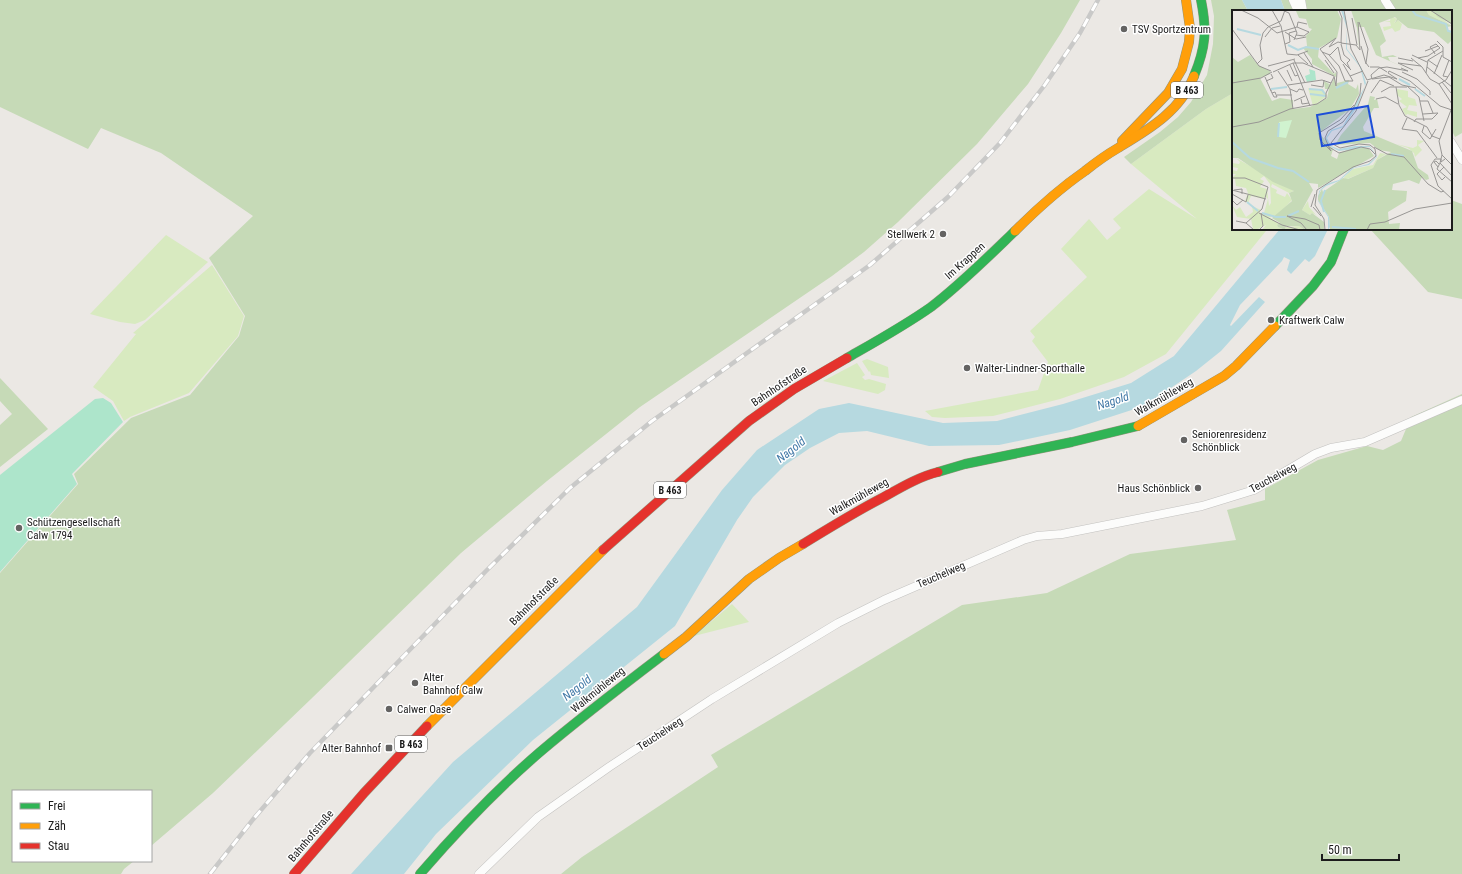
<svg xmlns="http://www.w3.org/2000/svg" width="1462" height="874" font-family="'Roboto Condensed',sans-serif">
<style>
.grass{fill:#d8eac0}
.forest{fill:#c6dab7}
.pitch{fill:#ade5cb}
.water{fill:#b6d9e0}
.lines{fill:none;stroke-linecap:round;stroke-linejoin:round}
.street-casing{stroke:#c3c2c0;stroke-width:9}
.fast-casing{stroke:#94947c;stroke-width:10}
.slow-casing{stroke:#94947c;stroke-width:10}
.jam-casing{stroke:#94947c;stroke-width:10}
.street{stroke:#fcfcfb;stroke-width:8}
.fast{stroke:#30b455;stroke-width:9}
.slow{stroke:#ff9f0a;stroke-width:9}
.jam{stroke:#e5322d;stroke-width:9}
.rail-casing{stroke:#c9c9c8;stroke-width:4.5}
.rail{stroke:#fff;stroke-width:3;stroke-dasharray:9;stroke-linecap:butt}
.poi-dot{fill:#646362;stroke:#fff;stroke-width:1.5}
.labels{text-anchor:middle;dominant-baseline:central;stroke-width:3;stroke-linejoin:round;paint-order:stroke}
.shield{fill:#fff;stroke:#606060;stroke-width:1}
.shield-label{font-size:10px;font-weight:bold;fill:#1c1c1c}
.poi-label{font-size:11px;fill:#1c1c1c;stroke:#fff;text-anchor:start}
.street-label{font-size:11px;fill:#1c1c1c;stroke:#fff}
.water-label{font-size:12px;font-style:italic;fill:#4279a7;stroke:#fff}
.inset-river{fill:none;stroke:#b6d9e0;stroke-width:2}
.inset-road{fill:none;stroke:#989694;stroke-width:1}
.view{fill:#1d4ed8;fill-opacity:0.15;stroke:#1d4ed8;stroke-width:2}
.inset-edge{fill:none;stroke:#1c1c1c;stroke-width:2}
</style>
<rect width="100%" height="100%" fill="#ebe8e4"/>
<!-- grass -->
<g class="grass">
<polygon points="1233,93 1233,229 1271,229 1266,231 1166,354 1124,377 1060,399 993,416 945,418 932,417 925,411 1038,390 1048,362 1032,341 1035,337 1030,331 1087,277 1061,249 1089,219 1107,240 1121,228 1113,219 1149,189 1197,219 1131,164 1206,109"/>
<polygon points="166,235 208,262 145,320 135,324 120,322 90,314"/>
<polygon points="212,265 244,316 238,336 189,393 130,417 124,421 113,401 93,387 136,334 133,333"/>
<polygon points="867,359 888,367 889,378 871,375 870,371 869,372 862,361"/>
<polygon points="857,363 865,375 862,377 865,380 869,379 886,384 885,390 878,394 823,381"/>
<polygon points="732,604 749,622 694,636"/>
</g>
<!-- forest -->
<g class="forest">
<polygon points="0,0 1080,0 1061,33 1028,84 977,144 898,222 864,252 832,276 640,407 547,481 461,553 311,699 213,793 151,846 151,791 13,791 13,861 134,861 124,869 121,874 0,874 0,573 78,484 74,474 131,418 190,395 239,336 245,316 209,258 253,216 161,153 101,128 88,149 0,107"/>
<polygon points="1211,0 1242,0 1248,11 1233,11 1233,93 1206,109 1131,164 1124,157 1160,132 1178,117 1191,102 1207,75 1213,44 1214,16"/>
<polygon points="1281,0 1462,0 1462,133 1455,137 1451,129 1451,11 1285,11"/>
<polygon points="1451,200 1462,204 1462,299 1428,292 1370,229 1451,229"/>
<polygon points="0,378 48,429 0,467 0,425 12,414 0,401"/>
<polygon points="1462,394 1462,874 561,874 582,857 718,767 711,755 962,605 1047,593 1130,554 1236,540 1227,510 1265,500 1265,489 1318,460 1367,446 1383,450 1401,441 1411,417"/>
</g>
<!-- pitch -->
<polygon class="pitch" points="103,398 111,403 123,422 72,474 77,484 0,572 0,475 95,399"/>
<!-- water -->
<g class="water">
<polygon points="1242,0 1281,0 1285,11 1248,11"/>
<polygon points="1280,229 1328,229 1315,256 1309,262 1305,259 1291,274 1287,270 1290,260 1284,257 1282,261 1240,305 1230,325 1231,326 1259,297 1265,302 1221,351 1196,371 1144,406 1070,430 999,445 929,446 867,431 839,433 810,448 785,465 753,497 737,520 675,626 533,740 436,834 404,874 351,874 453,762 637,607 722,490 757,450 819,409 849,403 943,423 997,421 1063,404 1131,383 1174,356"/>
</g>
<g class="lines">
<!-- street casing -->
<g class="street-casing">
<g id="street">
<polyline points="1293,0 1298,11"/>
<polyline points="1301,0 1303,11"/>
<polyline points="1385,0 1392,11"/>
<polyline points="1451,142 1462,160"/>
<polyline points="479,874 538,817 609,767 712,699 838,623 884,600 1023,540 1037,536 1062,534 1202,506 1254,490 1315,454 1331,448 1365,442 1462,400"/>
</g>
</g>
<!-- fast casing -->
<g class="fast-casing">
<g id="fast">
<path d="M1194,76C1206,47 1207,30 1201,0"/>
<polyline points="1275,326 1313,286 1331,262 1344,229"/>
<path d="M847,358C875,342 904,326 931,307C961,284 988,257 1015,231"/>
<polyline points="938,472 965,464 1072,442 1138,426"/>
<path d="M420,874C457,831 497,789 540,752C580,718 622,686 664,654"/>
</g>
</g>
<!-- slow casing -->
<g class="slow-casing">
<g id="slow">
<polyline points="1122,141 1168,93 1182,69 1189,42 1190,28 1186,0"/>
<path d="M1015,231C1037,209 1059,189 1085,171C1095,163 1106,155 1118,148C1148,130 1181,111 1194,76"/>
<polyline points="1138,426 1224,376 1236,366 1275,326"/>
<polyline points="664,654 686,637 749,579 779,558 803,544"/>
<polyline points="427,726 603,550"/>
</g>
</g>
<!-- jam casing -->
<g class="jam-casing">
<g id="jam">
<path d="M803,544C829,528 855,512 882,498C900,488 918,477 938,472"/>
<polyline points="603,550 749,421 794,389 847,358"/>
<polyline points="294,874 364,793 427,726"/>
</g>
</g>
<!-- street -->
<use href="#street" class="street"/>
<!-- fast -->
<use href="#fast" class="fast"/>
<!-- slow -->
<use href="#slow" class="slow"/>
<!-- jam -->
<use href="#jam" class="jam"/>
<!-- rail casing -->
<g class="rail-casing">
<polyline id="rail" points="210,874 255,817 310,753 486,571 570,488 652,421 870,265 948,197 1000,143 1044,86 1080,33 1098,0"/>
</g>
<!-- rail -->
<use href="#rail" class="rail"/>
</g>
<!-- markers -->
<g class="poi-dot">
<circle cx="1124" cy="29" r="4"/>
<circle cx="943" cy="234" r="4"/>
<circle cx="1271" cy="320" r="4"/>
<circle cx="967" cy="368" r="4"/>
<circle cx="1184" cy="440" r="4"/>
<circle cx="1198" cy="488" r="4"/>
<circle cx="19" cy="528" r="4"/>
<circle cx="415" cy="683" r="4"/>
<circle cx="389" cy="709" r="4"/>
<rect x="385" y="744" width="8" height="8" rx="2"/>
</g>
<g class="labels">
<!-- shield labels -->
<g class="shield">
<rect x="1171" y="82" width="32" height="16" rx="3"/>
<rect x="654" y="482" width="32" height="16" rx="3"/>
<rect x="395" y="736" width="32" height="16" rx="3"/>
</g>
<g class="shield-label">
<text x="1187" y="90">B 463</text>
<text x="670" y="490">B 463</text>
<text x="411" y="744">B 463</text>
</g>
<!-- poi labels -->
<g class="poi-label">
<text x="1132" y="29">TSV Sportzentrum</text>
<text x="935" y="234" text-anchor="end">Stellwerk 2</text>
<text x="1279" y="320">Kraftwerk Calw</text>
<text x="975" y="368">Walter-Lindner-Sporthalle</text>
<text x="1192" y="434">Seniorenresidenz<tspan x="1192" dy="13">Schönblick</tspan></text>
<text x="1190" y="488" text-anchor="end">Haus Schönblick</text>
<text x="27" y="522">Schützengesellschaft<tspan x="27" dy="13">Calw 1794</tspan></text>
<text x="423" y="677">Alter<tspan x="423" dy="13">Bahnhof Calw</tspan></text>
<text x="397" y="709">Calwer Oase</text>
<text x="381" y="748" text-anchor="end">Alter Bahnhof</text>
</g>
<!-- street labels -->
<g class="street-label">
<text transform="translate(965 261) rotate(-42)">Im Krappen</text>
<text transform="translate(779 386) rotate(-34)">Bahnhofstraße</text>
<text transform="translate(1164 397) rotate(-30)">Walkmühleweg</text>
<text transform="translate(1273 478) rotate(-28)">Teuchelweg</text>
<text transform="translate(859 497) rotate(-29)">Walkmühleweg</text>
<text transform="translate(941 575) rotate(-23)">Teuchelweg</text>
<text transform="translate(534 601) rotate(-45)">Bahnhofstraße</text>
<text transform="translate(598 690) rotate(-39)">Walkmühleweg</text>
<text transform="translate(660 734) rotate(-33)">Teuchelweg</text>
<text transform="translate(311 836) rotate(-50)">Bahnhofstraße</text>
</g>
<!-- water labels -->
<g class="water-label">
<text transform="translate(1113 401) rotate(-18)">Nagold</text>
<text transform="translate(791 450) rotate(-38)">Nagold</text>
<text transform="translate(577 688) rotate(-38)">Nagold</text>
</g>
</g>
<!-- overview -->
<g transform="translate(1232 10)">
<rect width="220" height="220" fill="#ebe8e4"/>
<path d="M194,0H198L220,16L197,5ZM159,6L165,9L162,13L166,10L170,14L168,20L163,22L160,18L152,21L151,17L159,16L158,12H152L158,11ZM76,78L87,81L91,79L95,86L81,96ZM165,79L176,81V87L183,89L185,96L177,95L175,100L185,102V107L175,104L174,106L170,99L175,97L167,91L170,89L165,85ZM185,130L192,131L186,135L190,140L183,147L182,143L176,138L164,134L181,138L185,136ZM148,143L154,144L145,150L141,158L113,170L112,167L121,159L141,155ZM4,148L62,181L57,183L40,174L39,177L45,180L44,183L53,187L55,183L60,190L45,206L37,207L48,214L45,215L46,217L53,220L54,217L67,216L73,220H30L34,215L26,219H21L19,209L5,207L0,195L4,200L8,197L14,207L21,202L20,196L29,200L27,203H32L36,189L33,186L32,189L19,186L16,193L13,191L16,183L14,178L4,176L3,169L0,168L4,164H0V160L5,161L6,158L0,157V153L7,154L8,152ZM32,166L38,174L39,193L37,196L35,179L28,177L32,171L28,169ZM76,191L77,197L84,205L80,203L78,205L70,200Z" fill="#d8eac0" fill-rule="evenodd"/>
<path d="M105,0L109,9L105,28L87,38L86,47L102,64L104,62V67L80,54V49L71,38L75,36L74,26L80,19L77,18L74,9L67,8L64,1ZM119,0H194L197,5L220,16L215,17L216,20L220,21V30L216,34L202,22L176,18L166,10L163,13L165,9L163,7L147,13L154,31L148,36L150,47L161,45L165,47H156L158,51L180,61L144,45L132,17H126L127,40L125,18ZM199,0H220V14L206,7ZM18,45L26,55L38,61V64L28,68L40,91L48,88L61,90V99L78,97L95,88L97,79H93L92,71L99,75L102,68L104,77L105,73L117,70L116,74L124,79L126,74L127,84L118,99L87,123L101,139L99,146L105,149L107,143L127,136L137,139L142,146L86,178V174L77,173L81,180L70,200L78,205L80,203L92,212V220H73L67,216H54L53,220L46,217L45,215L48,213L40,208L60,191L57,183L62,181L41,172L6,148H0V47L6,52ZM138,86L143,87L142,90L145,89L147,98H142L131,117L132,121L180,141L186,158L196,165L197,169L194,170L190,167L187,174L177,170L161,174L160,180L175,181L174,191L156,202L157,214L168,213L167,220H98L97,207L86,190V186L90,179L91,182L111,168L116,169L141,158L145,150L159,142L147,140L138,133L103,135L109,125L136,94Z" fill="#c6dab7"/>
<path d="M60,110L54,128L47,127V112Z" fill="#d0f3cf"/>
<path d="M77,59L83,61L84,70L75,72L73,66L78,64Z" fill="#ade5cb"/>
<path d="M109,0H111L115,13V39L129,57L134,73L125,97L112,116L109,118L100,121L95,128L99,136L107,139L123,136H138L145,147L137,155L122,158L107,171L94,176L88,181L86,190L97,207L98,217L96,220V207L86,191L87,181L94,174L107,170L120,158L136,154L144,147L138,137L107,141L99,137L93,129L99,120L111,116L133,76L128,57L114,39L115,19Z" fill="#b6d9e0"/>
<path class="inset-river" d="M180,0L184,5L214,14L216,21L220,22M5,19L29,25M56,35L66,40L74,37L87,39M167,69L178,75M104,78L116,72M39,79L55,77M77,79L90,80L93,84M183,79L193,86M78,84L94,86M46,127L47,113M0,132L18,148L46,158L61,161L77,172M159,144L172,146M15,192L26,201M92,202L89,191L93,180M30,203L44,207H54M56,206L67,201M100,217L124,219"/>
<path class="inset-road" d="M9,0L26,8L45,23L65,17L77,22M40,0L49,16L55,44L65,45L76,41M50,0L57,3L65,23L62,30M107,0L110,8L109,33M112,0L119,39M198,0L220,14M120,8L125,35M127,12L136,39L134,53L137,57M65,17L66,12L75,14M0,19L27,56L39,61M53,22L64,29L74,27M64,25L72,26L77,22M33,27L40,18L48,16M205,31L211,37V47L220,52M109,33L124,35L128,40L126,12M53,34L58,32L57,23L64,21M109,34L112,45L118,50L115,53L118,59M129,36L134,54M119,39L135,70L152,65L165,69L156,63L157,61L178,71L208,96L220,100M193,41L206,36M90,42L98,45L106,37L109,50L119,60M72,43L81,57M66,45L76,54M97,45L107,56L113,71H121L111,54M180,45L195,52M166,48L181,51M179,48L190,57L198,69L207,74L220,94M186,48L196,46L208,38L204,34L198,37L202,42L203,44M62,50L73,73M93,50L102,63M196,50L206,57M61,53L66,65M25,54L30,49L28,35L31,23L36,17L49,11L53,0M58,55L63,66L66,65L78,96M36,56L63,49M138,57H147L155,62M195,57L220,77M169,58L176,61L155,57L147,58L139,65L140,69L157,67L170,75L184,78M55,60L60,71M181,60L166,53L189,56M46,61L58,79L61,99M41,62L61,53H71L102,66L104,76L105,62L88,39L104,28L97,37L106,32L110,33M170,62L185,69L198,81V85M194,63L196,50L211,41M202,64L210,45M118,66L131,61M33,67L39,81M216,67L211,66L217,50M148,70L162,76M34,71L41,68L39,64M210,72L219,83M0,73L29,68L40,62M129,73L128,84L121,99L111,112L96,121L93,128L97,137L107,143L129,137L138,139L143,144M207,74L214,70L220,60M56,75L90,70L99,73M79,75L91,77L92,70M175,76L187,87L192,111M164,77L167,95L173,106L195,117L200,126L208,129M58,79L65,82L67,79L71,80M39,80V81L42,87H45L43,82L40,83M149,82L158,77H175M139,83L148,70M45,85H60M69,89L70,94L77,93M144,89L153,87L166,94M62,91L73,86M188,91H196L201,103M219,100L207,131L210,145L220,155M191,104L206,103M175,108L170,119L185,121L205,148M182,112L184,109H200L206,103M192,116L190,122L198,129L204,119M0,117L27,112L58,99L85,94L94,88V83L102,67M96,136L99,141L88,130L87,123L108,110L122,95M142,137L155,144L172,147L196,174L209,182L212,181M210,145L208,153L220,166M213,149L209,152V149H203L199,155L206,176L220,189M208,153L205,159L220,172M206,157L202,152L204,151L207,154M212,157L205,164L210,170L213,167M0,168H13L36,177L30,199L14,213M0,180L34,189M2,180L10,179V184M0,184L14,192L16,185M0,190L5,195L11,190M79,197L83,184M81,197L89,206M27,203L50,215L68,220M55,206L73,209L87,215L88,220M55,206L69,213L75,220M4,211L14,213L22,220M27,220L31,216L29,203M93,220L92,209L83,195L85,180L121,157L138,151L144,146L143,139L138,135L127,134L108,138L99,133L124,101L136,71M135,220L138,214L153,212L183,199L220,193"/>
<path class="view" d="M136,96L142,127L90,136L85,105Z"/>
<rect width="220" height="220" class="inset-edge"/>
</g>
<!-- legend -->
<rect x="12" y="790" width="140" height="72" fill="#ffffff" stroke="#a4a4a4"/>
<rect x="20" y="803" width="20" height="6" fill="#30b455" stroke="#a4a4a4"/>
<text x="48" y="810" font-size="12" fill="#1c1c1c">Frei</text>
<rect x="20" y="823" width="20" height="6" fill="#ff9f0a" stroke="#a4a4a4"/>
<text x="48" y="830" font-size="12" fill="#1c1c1c">Zäh</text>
<rect x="20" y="843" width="20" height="6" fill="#e5322d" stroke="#a4a4a4"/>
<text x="48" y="850" font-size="12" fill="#1c1c1c">Stau</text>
<!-- scale -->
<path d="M1322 854v6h77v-6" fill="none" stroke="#1c1c1c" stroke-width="2"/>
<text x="1328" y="854" font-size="12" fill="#1c1c1c" stroke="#ffffff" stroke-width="3" paint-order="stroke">50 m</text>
</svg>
